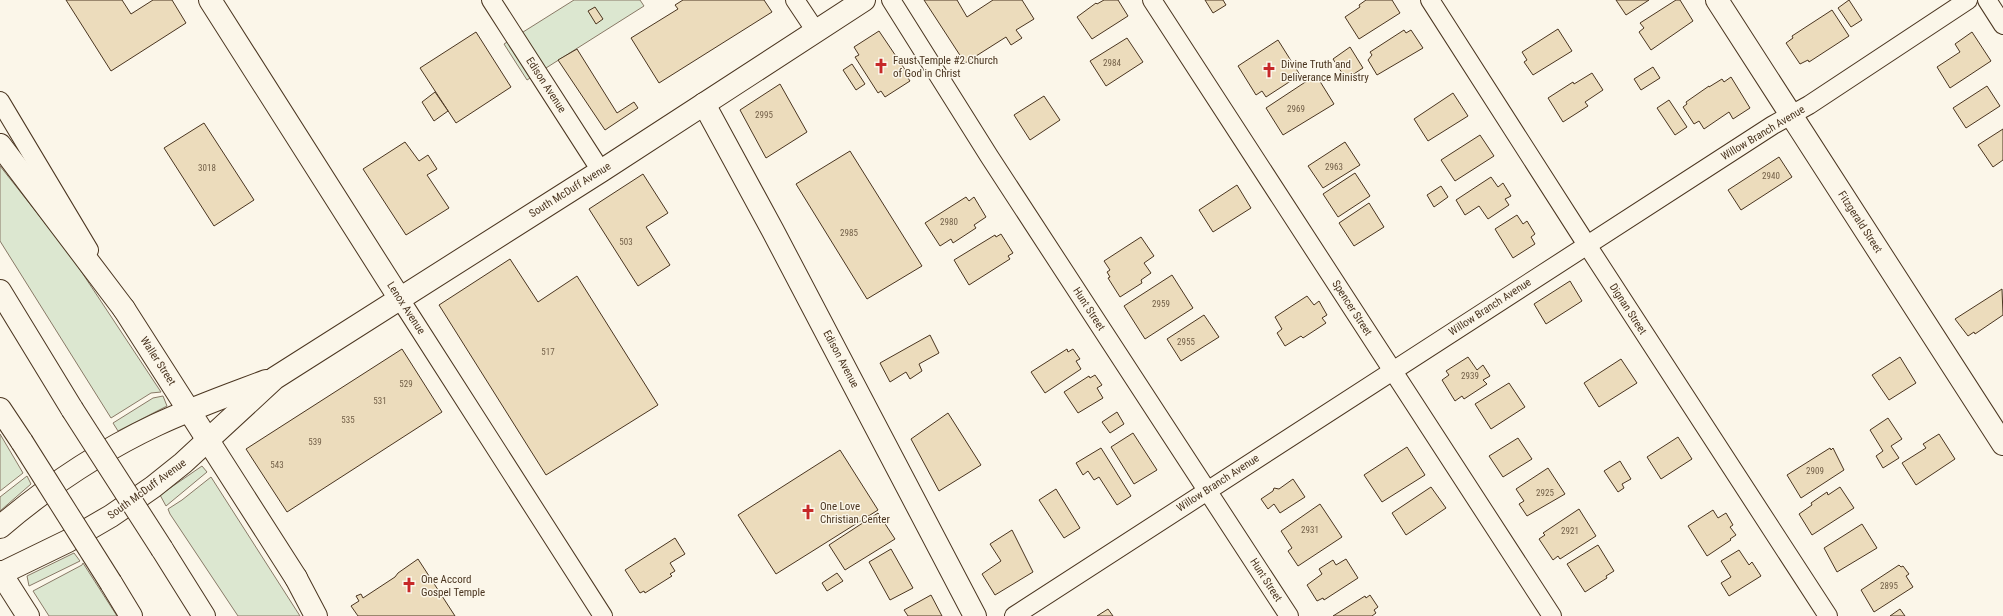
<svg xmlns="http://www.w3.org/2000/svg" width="2003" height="616" font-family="'Roboto Condensed',sans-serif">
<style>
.green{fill:#dce7d0;stroke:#887966}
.building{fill:#ecdcbc;stroke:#4a3520}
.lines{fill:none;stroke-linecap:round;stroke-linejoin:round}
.minor-casing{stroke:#4a3520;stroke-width:20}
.tertiary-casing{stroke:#4a3520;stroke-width:24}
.secondary-casing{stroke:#4a3520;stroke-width:24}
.motorway-casing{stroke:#4a3520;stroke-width:24}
.minor{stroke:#fbf6e9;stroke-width:18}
.tertiary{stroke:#fbf6e9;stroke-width:22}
.secondary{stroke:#fbf6e9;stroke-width:22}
.motorway{stroke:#fbf6e9;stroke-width:22}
.motorway-bridge-casing{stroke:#4a3520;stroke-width:24;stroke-linecap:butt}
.motorway-bridge{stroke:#fbf6e9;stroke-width:22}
.labels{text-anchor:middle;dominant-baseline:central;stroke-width:3;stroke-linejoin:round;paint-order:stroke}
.number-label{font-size:9px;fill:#725f47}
.poi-label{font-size:11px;fill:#4a3520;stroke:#fbf6e9;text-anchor:start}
.street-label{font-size:11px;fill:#4a3520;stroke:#fbf6e9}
</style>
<rect width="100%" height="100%" fill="#fbf6e9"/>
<!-- green -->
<g class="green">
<polygon points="574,0 640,0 644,6 527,80 504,44"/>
<polygon points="0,166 71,256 161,392 151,393 111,418 0,241"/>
<polygon points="163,396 167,406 118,431 113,423 153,398"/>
<polygon points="0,434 23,473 0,491"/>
<polygon points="202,466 207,472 166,506 160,495"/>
<polygon points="27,476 31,484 0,511 0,497"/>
<polygon points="211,477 300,616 238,616 170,514 168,509 182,500"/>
<polygon points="74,553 80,561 29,586 27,576"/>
<polygon points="83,563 117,616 49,616 33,591 82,565"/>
</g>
<!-- building -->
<g class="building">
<polygon points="66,0 122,0 131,14 153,0 172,0 186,23 111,71"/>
<polygon points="683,0 764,0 772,12 659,83 631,38 678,9 675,5"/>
<polygon points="924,0 957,0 967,17 993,0 1022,0 1034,19 1016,30 1022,38 1011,45 1006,37 965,63"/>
<polygon points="1104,0 1118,0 1128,16 1092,39 1077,17 1096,3 1097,4"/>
<polygon points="1205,0 1223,0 1226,5 1213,13"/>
<polygon points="1366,0 1392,0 1400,13 1359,39 1345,17 1360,7 1359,5"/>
<polygon points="1616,0 1649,0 1626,15"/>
<polygon points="1676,0 1680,0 1693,21 1651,50 1639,32 1644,28 1640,23"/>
<polygon points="1849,0 1862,20 1851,27 1838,8"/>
<polygon points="595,7 603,19 596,24 588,11"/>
<polygon points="1832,10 1849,36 1809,62 1808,60 1800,64 1786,43 1793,38 1792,36"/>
<polygon points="1558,29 1572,51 1533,75 1524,62 1527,60 1522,52"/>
<polygon points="1404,30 1406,33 1411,30 1423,48 1377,75 1368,60 1372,55 1370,52"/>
<polygon points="879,31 908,74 906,75 910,81 885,97 881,91 878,93 855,57 859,55 854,47"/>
<polygon points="476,32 511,87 456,123 420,68"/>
<polygon points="1972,32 1991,61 1950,88 1937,67 1960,52 1955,44"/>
<polygon points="1127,38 1143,62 1106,86 1090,61"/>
<polygon points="1278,40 1300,75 1266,97 1262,91 1256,95 1238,66"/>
<polygon points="1350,47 1363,68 1346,79 1333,59"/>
<polygon points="577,49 617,113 634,102 638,108 605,130 558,60"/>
<polygon points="852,64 865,84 856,90 843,70"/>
<polygon points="1653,67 1660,78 1641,90 1634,79"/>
<polygon points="1592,73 1603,90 1585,102 1588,106 1563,122 1548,98 1573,82 1574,84"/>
<polygon points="1316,75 1334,104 1283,135 1266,108"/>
<polygon points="1731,77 1750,108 1733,119 1729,112 1704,129 1699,121 1694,124 1683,107 1687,104 1686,102 1709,86 1709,87 1722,79 1724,82"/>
<polygon points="780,84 807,132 766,158 740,110"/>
<polygon points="1987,86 2000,106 1966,128 1953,108"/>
<polygon points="435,92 448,111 434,121 422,102"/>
<polygon points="1453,93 1468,116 1428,141 1414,119"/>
<polygon points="1044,96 1060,120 1030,140 1014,115"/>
<polygon points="1669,100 1687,127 1675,135 1657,108"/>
<polygon points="204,123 254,200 214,226 164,148"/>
<polygon points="2003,129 2003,160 1993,167 1978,145"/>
<polygon points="1480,135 1494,156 1455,181 1441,160"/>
<polygon points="405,142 419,161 428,155 437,169 427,175 449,208 406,235 363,169"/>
<polygon points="1345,142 1360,165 1323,188 1308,166"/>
<polygon points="850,151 922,266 867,299 796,184"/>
<polygon points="1779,157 1792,177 1741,210 1728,190"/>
<polygon points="1355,173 1370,196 1338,217 1323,194"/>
<polygon points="643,174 668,213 646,227 670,265 638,286 589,209"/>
<polygon points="1491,177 1498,187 1503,183 1511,196 1505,199 1509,205 1488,219 1479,206 1465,215 1456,200"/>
<polygon points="1237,185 1251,208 1213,232 1199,210"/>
<polygon points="1441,186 1448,197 1434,207 1427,195"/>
<polygon points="966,197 969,201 974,197 986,217 974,225 976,228 953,243 951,239 940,246 925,223"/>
<polygon points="1369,203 1384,227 1354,246 1339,223"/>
<polygon points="1517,215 1523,224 1527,221 1535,234 1531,237 1535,244 1513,258 1495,229"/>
<polygon points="1001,234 1013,253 1008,256 1010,259 969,285 954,260 995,235 996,237"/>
<polygon points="1141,237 1154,256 1144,263 1151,273 1141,280 1142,283 1120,297 1108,278 1110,277 1107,272 1110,270 1104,261"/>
<polygon points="510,259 538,302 577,276 658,405 546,475 439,305"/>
<polygon points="1172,275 1193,308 1145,339 1124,306"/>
<polygon points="1570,281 1582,301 1546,324 1534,304"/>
<polygon points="2002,289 2003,315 1975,334 1974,332 1968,336 1955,319"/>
<polygon points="1307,296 1314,305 1319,301 1327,315 1322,318 1326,323 1303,338 1301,336 1285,346 1277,333 1282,329 1275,317"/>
<polygon points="1204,315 1219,337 1181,361 1167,339"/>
<polygon points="930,335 939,353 919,364 922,371 910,379 906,372 890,382 880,363"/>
<polygon points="402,349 442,412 287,512 246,449"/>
<polygon points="1067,349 1068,352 1073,349 1080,359 1076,361 1081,369 1045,393 1031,372"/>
<polygon points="1468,357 1477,370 1483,365 1490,376 1483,380 1487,384 1464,399 1462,396 1455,401 1442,380 1449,375 1446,371"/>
<polygon points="1900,357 1916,383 1889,400 1872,375"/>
<polygon points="1621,359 1637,383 1599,407 1584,383"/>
<polygon points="1095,375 1102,385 1097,388 1103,398 1078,413 1064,392 1089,376 1090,378"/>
<polygon points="1509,383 1525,407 1491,429 1475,404"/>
<polygon points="1117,412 1124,424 1110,433 1102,422"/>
<polygon points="948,413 981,465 939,491 911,439"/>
<polygon points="1888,418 1902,439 1891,446 1899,458 1883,468 1876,456 1883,451 1870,430"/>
<polygon points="1133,433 1157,470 1134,484 1111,447"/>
<polygon points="1939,434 1955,459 1916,485 1902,463 1926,448 1923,444"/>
<polygon points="1678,437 1692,459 1661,479 1647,457"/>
<polygon points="1518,438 1532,459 1503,477 1489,456"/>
<polygon points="1407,447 1425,475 1382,502 1364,475"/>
<polygon points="1101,448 1131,496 1117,505 1099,477 1094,480 1088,471 1083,475 1076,463"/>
<polygon points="1830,448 1831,450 1833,448 1844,470 1801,498 1787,475"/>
<polygon points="840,450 878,510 776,574 738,515"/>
<polygon points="1620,461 1631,479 1622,484 1624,488 1618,492 1604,471"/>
<polygon points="1548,468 1565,494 1527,516 1519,504 1524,501 1516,489"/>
<polygon points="1293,479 1305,497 1280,513 1274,504 1268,509 1261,499 1273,491 1274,488 1279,489"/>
<polygon points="1431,487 1446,508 1406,535 1392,513"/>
<polygon points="1840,487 1854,508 1812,535 1799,514 1812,505 1811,503 1827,492 1828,495"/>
<polygon points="1056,489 1080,528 1064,538 1039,500"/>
<polygon points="1320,504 1342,537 1298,566 1288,551 1292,548 1281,531"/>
<polygon points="1579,509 1596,536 1560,559 1558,556 1553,560 1539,539 1545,535 1543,533"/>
<polygon points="1713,510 1718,518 1726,513 1733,525 1730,527 1736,535 1730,539 1731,540 1707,556 1688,526"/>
<polygon points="878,513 895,539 845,570 829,545"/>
<polygon points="1862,524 1877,548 1837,572 1824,548"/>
<polygon points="1012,530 1033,572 995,595 982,574 1001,561 990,544"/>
<polygon points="675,538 685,554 670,563 675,571 670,574 672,576 645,593 644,591 640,593 625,570"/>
<polygon points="1598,545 1614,571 1606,576 1607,578 1585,592 1567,564"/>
<polygon points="891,549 913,588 890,600 869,562"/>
<polygon points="1739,550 1749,565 1752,562 1761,576 1729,596 1721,583 1731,577 1721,561"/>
<polygon points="418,559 455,616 358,616 351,606 359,601 356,596 361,594 363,598 395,577 398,573"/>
<polygon points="1346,559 1358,578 1324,600 1323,598 1317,601 1307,585 1322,574 1319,569 1333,560 1336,565"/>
<polygon points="1899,565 1901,567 1903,566 1909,574 1906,576 1913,587 1874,612 1861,590"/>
<polygon points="837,573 843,581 827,591 822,583"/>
<polygon points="931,595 942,616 908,616 904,610"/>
<polygon points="1370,595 1378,607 1374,610 1376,613 1372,616 1333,616 1365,596 1366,598"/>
<polygon points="1108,609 1113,616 1097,616"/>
<polygon points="1900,609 1905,616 1890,616"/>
</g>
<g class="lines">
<!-- minor casing -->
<g class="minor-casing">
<g id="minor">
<polyline points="491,0 601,171"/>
<polyline points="795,0 815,30"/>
<polyline points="891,0 989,156 1289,616"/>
<polyline points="1152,0 1552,616"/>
<polyline points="1430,0 1587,245 1828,616"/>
<polyline points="1987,0 2003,25"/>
<polyline points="0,101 89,250"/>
<polyline points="400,299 603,616"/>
<polyline points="1014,616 1773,125 1809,105 1968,0"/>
</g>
</g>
<!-- tertiary casing -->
<g class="tertiary-casing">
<g id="tertiary">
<polyline points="210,0 400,299"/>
<polyline points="1717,0 2003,444"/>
</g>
</g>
<!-- secondary casing -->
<g class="secondary-casing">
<g id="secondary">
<polyline points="704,104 773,231 975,616"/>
<polyline points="124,309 296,578"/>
<path d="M0,527C47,487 99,452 156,425C192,408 229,395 266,381"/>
<polyline points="0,572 28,616"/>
<polyline points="0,574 68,541 111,516 153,487 183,463 275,378 601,171 864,0"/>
</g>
</g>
<!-- motorway casing -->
<g class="motorway-casing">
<g id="motorway">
<polyline points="0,145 124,309"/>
<polyline points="0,291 72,409"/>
<polyline points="0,409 22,442"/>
<polyline points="162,549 204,616"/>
<polyline points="296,578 316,616"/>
<polyline points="111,583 131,616"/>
</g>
</g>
<!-- minor -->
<use href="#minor" class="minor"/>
<!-- tertiary -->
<use href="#tertiary" class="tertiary"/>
<!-- secondary -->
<use href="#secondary" class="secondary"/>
<!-- motorway -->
<use href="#motorway" class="motorway"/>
<!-- motorway-bridge casing -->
<g class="motorway-bridge-casing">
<g id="motorway-bridge">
<polyline points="72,409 162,549"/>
<polyline points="22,442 111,583"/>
</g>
</g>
<!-- motorway-bridge -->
<use href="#motorway-bridge" class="motorway-bridge"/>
</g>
<!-- icons -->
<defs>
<g id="church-bare" transform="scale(1.2)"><path d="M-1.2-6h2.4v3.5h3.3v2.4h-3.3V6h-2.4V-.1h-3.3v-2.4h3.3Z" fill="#c62828" stroke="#fbf6e9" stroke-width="2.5" paint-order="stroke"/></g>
</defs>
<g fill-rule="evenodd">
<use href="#church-bare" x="881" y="66"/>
<use href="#church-bare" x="1269" y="70"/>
<use href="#church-bare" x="808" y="512"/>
<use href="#church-bare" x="409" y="585"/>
</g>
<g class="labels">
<!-- number labels -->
<g class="number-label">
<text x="1112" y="63">2984</text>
<text x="1296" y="109">2969</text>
<text x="764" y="115">2995</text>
<text x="1334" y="167">2963</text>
<text x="207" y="168">3018</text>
<text x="1771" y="176">2940</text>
<text x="949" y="222">2980</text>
<text x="849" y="233">2985</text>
<text x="626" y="242">503</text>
<text x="1161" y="304">2959</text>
<text x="1186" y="342">2955</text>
<text x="548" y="352">517</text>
<text x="1470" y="376">2939</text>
<text x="406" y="384">529</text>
<text x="380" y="401">531</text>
<text x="348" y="420">535</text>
<text x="315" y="442">539</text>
<text x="277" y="465">543</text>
<text x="1815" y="471">2909</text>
<text x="1545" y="493">2925</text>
<text x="1310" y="530">2931</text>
<text x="1570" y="531">2921</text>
<text x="1889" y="586">2895</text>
</g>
<!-- poi labels -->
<g class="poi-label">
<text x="893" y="60">Faust Temple #2 Church<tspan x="893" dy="13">of God in Christ</tspan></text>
<text x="1281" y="64">Divine Truth and<tspan x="1281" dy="13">Deliverance Ministry</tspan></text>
<text x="820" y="506">One Love<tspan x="820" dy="13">Christian Center</tspan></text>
<text x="421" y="579">One Accord<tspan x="421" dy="13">Gospel Temple</tspan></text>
</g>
<!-- street labels -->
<g class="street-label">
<text transform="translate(546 85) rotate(57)">Edison Avenue</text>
<text transform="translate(1763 133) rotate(-31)">Willow Branch Avenue</text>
<text transform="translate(570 190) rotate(-32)">South McDuff Avenue</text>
<text transform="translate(1860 222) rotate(57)">Fitzgerald Street</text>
<text transform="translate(1490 307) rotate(-33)">Willow Branch Avenue</text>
<text transform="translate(406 308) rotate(57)">Lenox Avenue</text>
<text transform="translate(1352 308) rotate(57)">Spencer Street</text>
<text transform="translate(1089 309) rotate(57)">Hunt Street</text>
<text transform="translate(1628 309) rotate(57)">Dignan Street</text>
<text transform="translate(841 359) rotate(62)">Edison Avenue</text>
<text transform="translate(158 361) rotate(57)">Waller Street</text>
<text transform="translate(1218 483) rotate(-33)">Willow Branch Avenue</text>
<text transform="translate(147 489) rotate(-36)">South McDuff Avenue</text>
<text transform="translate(1266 580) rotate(57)">Hunt Street</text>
</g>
</g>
</svg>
